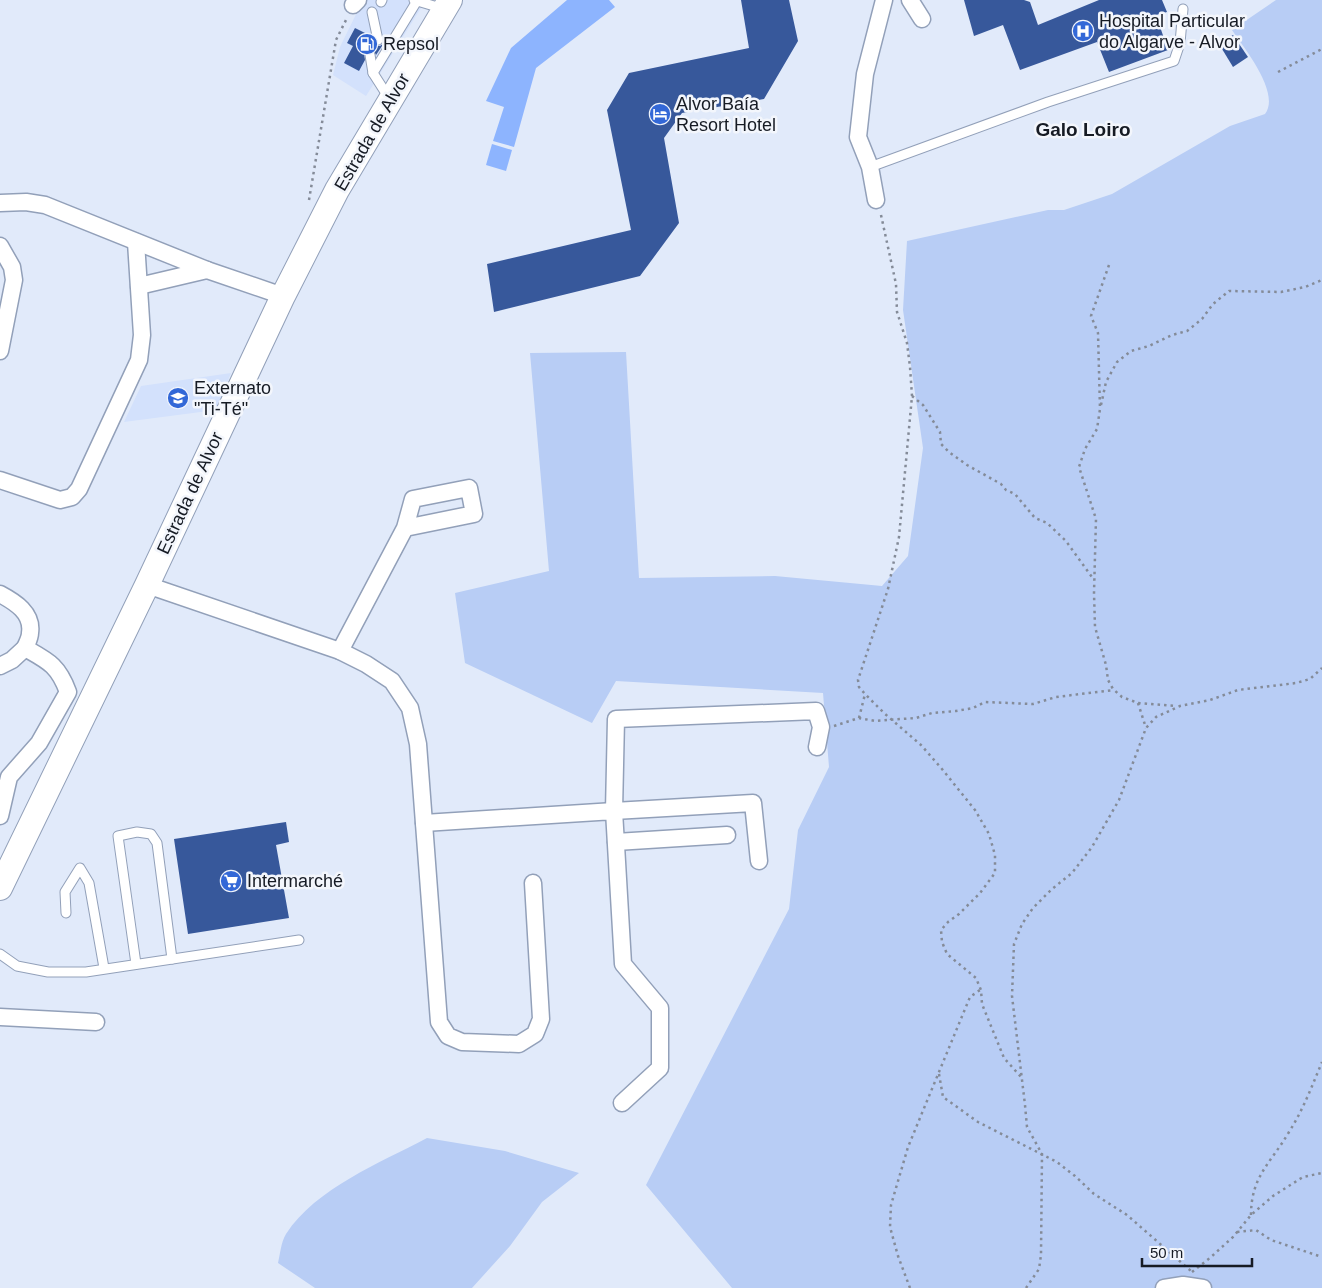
<svg xmlns="http://www.w3.org/2000/svg" width="1322" height="1288" font-family="Arial,sans-serif">
<style>
.built{fill:#d3e1fc}
.green{fill:#b8cdf5}
.water{fill:#8db4fe}
.building{fill:#37589b}
.lines{fill:none;stroke-linecap:round;stroke-linejoin:round}
.lane-casing{stroke:#92a0b9;stroke-width:11}
.street-casing{stroke:#92a0b9;stroke-width:19}
.secondary-casing{stroke:#92a0b9;stroke-width:26}
.path{stroke:#848b98;stroke-width:2.5;stroke-dasharray:2.5 4;stroke-linecap:butt}
.lane{stroke:#fff;stroke-width:9}
.street{stroke:#fff;stroke-width:16}
.secondary{stroke:#fff;stroke-width:24}
.labels{text-anchor:middle;dominant-baseline:central;stroke-width:5;stroke-linejoin:round;paint-order:stroke}
.poi-label{font-size:18px;fill:#161b24;stroke:#f3f6fc;text-anchor:start}
.street-label{font-size:18px;fill:#161b24;stroke:#f3f6fc}
.neighbourhood-label{font-size:19px;font-weight:bold;fill:#161b24;stroke:#f3f6fc}
</style>
<rect width="100%" height="100%" fill="#e1eafa"/>
<!-- built -->
<g class="built">
<polygon points="363,0 426,0 366,96 333,75 340,47"/>
<polygon points="231,373 216,410 124,422 141,386"/>
</g>
<!-- green -->
<g class="green">
<path d="M1276,0H1322V1288H732L646,1185L789,909L798,830L829,767L823,693L616,681L592,723L465,663L455,593L549,571L530,353L626,352L639,578L775,576L882,586L908,556L923,448L903,310L907,241L1048,210H1064L1112,194L1230,126L1265,114C1281,93 1244,48 1232,30Z"/>
<path d="M427,1138L505,1151L579,1173L542,1202L510,1246L472,1288H315L278,1263C280,1255 281,1242 286,1234C316,1188 380,1163 427,1138Z"/>
</g>
<!-- water -->
<g class="water">
<polygon points="567,0 609,0 615,7 536,68 514,147 493,141 504,107 486,101 511,48"/>
<polygon points="492,144 512,150 506,171 486,165"/>
</g>
<!-- building -->
<g class="building">
<polygon points="741,0 789,0 798,41 764,99 682,113 664,138 679,223 640,276 494,312 487,264 631,230 607,110 629,73 749,48"/>
<polygon points="964,0 1024,0 1030,2 1038,25 1099,0 1162,0 1167,12 1156,15 1168,50 1109,72 1097,42 1020,70 1003,25 974,36"/>
<polygon points="355,28 371,36 372,42 376,46 380,46 384,43 376,55 373,49 366,51 364,53 365,60 359,71 344,63 353,46 347,43"/>
<polygon points="1233,35 1248,57 1233,67 1219,44"/>
<polygon points="286,822 289,842 276,845 289,918 188,934 174,839"/>
</g>
<g class="lines">
<!-- lane casing -->
<g class="lane-casing">
<g id="lane">
<polyline points="414,0 444,9"/>
<polyline points="381,2 382,0"/>
<polyline points="372,12 378,40"/>
<polyline points="370,55 373,73"/>
<polyline points="389,98 373,73 417,1"/>
<polyline points="870,167 1048,102 1174,61 1180,43 1183,9"/>
<polyline points="66,913 65,892 80,868 89,883 104,968"/>
<polyline points="0,954 17,966 48,972 86,972 299,940"/>
<polyline points="136,964 118,836 137,832 151,834 157,843 172,959"/>
</g>
</g>
<!-- street casing -->
<g class="street-casing">
<g id="street">
<polyline points="910,0 922,19"/>
<polyline points="353,5 358,0"/>
<polyline points="876,200 870,167 858,137 865,74 884,0"/>
<polyline points="0,203 26,202 45,205 207,270 283,296"/>
<polyline points="0,246 12,267 14,280 0,351"/>
<polyline points="139,286 207,270"/>
<polyline points="0,480 60,500 72,497 79,489 139,360 142,335 136,242"/>
<polyline points="147,585 340,651 366,664 392,681 410,708 418,744 439,1022 448,1036 462,1042 519,1044 535,1034 541,1019 533,883"/>
<path d="M0,594C15,602 33,613 30,633C30,638 27,643 25,648C48,661 58,665 68,692L39,743L9,777L0,816"/>
<polyline points="340,651 405,528 474,514 469,488 413,499 405,528"/>
<polyline points="0,666 12,660 25,648"/>
<polyline points="424,823 614,811 623,964 660,1008 660,1068 622,1103"/>
<polyline points="616,842 727,835"/>
<polyline points="759,861 753,803 614,811 616,719 816,711 821,727 817,747"/>
<polyline points="0,1017 96,1022"/>
<polyline points="1164,1288 1183,1285 1203,1288"/>
</g>
</g>
<!-- secondary casing -->
<g class="secondary-casing">
<polyline id="secondary" points="0,888 147,585 283,296 337,190 450,0"/>
</g>
<!-- path -->
<g class="path">
<polyline points="1278,72 1322,49"/>
<polyline points="309,200 336,40 347,18"/>
<polyline points="881,215 896,284 897,312 907,343 910,367 912,396 899,537 888,589 858,680 859,687 865,694 884,713 921,745 942,769 975,810 989,834 995,855 995,873 980,893 959,914 948,922 941,930 942,942 947,954 976,978 981,990 982,1004 1004,1058 1022,1078"/>
<polyline points="1109,265 1091,316 1098,333 1100,409 1097,429 1085,449 1079,467 1096,519 1094,593 1095,627 1106,665 1108,680 1113,689 1122,697 1138,703 1177,706"/>
<polyline points="912,396 923,405 940,432 941,444 949,452 967,465 1001,484 1006,490 1015,494 1035,518 1047,523 1066,541 1094,580"/>
<polyline points="1101,405 1106,382 1117,362 1131,351 1149,346 1172,335 1187,331 1202,319 1213,304 1229,291 1281,292 1305,287 1322,280"/>
<polyline points="1138,703 1146,728"/>
<polyline points="859,718 865,694"/>
<polyline points="834,726 859,718 875,721 901,719 916,718 932,713 956,711 973,708 985,702 1033,704 1056,697 1114,690"/>
<polyline points="939,1074 943,1097 978,1122 1057,1162 1075,1176 1094,1194 1127,1215 1191,1271"/>
<path d="M1251,1215C1251,1176 1271,1163 1289,1132C1303,1110 1312,1086 1322,1062"/>
<polyline points="1237,1232 1256,1230 1271,1240 1322,1257"/>
<polyline points="1192,1272 1211,1257 1233,1237 1251,1215 1273,1196 1303,1177 1322,1173"/>
<polyline points="910,1288 898,1256 890,1227 891,1205 908,1147 970,997 980,990"/>
<polyline points="1026,1288 1039,1269 1041,1255 1042,1154 1027,1127 1025,1105 1012,996 1014,944 1022,924 1033,908 1052,889 1072,873 1092,847 1119,800 1146,728 1156,717 1180,706 1210,700 1238,690 1296,683 1310,679 1322,668"/>
</g>
<!-- lane -->
<use href="#lane" class="lane"/>
<!-- street -->
<use href="#street" class="street"/>
<!-- secondary -->
<use href="#secondary" class="secondary"/>
</g>
<!-- icons -->
<defs>
<g id="hospital-disc" transform="scale(1.125)"><circle r="9.5" fill="#3368d7" stroke="#f3f6fc"/><path d="M-5-5h3v3.5h4V-5h3V5h-3V1.5h-4V5h-3Z" fill="#fff"/></g>
<g id="fuel-disc" transform="scale(1.125)"><circle r="9.5" fill="#3368d7" stroke="#f3f6fc"/><path d="M-5.5-6h7V0h2V4h1.3V-2.5L3-4.5l.8-.8L6-3V5H2.5V1h-1V6h-7ZM-4.2-4.7v3.2H.2V-4.7Z" fill="#fff"/></g>
<g id="hotel-disc" transform="scale(1.125)"><circle r="9.5" fill="#3368d7" stroke="#f3f6fc"/><path d="M-6-4.5h1.5V1H6V5H4.5V3h-9V5H-6ZM-4 0a1.8 1.8 0 1 1 3.6 0ZM.5 0V-2.5h3Q6-2.5 6 0Z" fill="#fff"/></g>
<g id="school-disc" transform="scale(1.125)"><circle r="9.5" fill="#3368d7" stroke="#f3f6fc"/><path d="M0-5L7-2L0 1L-7-2ZM-4 1L0 2.5L4 1V4Q0 6-4 4Z" fill="#fff"/></g>
<g id="supermarket-disc" transform="scale(1.125)"><circle r="9.5" fill="#3368d7" stroke="#f3f6fc"/><path d="M-6-5.5h2.5l.6 2H6L4.5 2H-2.5L-4.4-4H-6ZM-1.5 3.2a1.3 1.3 0 1 0 .1 0ZM3 3.2a1.3 1.3 0 1 0 .1 0Z" fill="#fff"/></g>
</defs>
<g fill-rule="evenodd">
<use href="#hospital-disc" x="1083" y="31"/>
<use href="#fuel-disc" x="367" y="44"/>
<use href="#hotel-disc" x="660" y="114"/>
<use href="#school-disc" x="178" y="398"/>
<use href="#supermarket-disc" x="231" y="881"/>
</g>
<g class="labels">
<!-- poi labels -->
<g class="poi-label">
<text x="1099" y="21">Hospital Particular<tspan x="1099" dy="21">do Algarve - Alvor</tspan></text>
<text x="383" y="44">Repsol</text>
<text x="676" y="104">Alvor Baía<tspan x="676" dy="21">Resort Hotel</tspan></text>
<text x="194" y="388">Externato<tspan x="194" dy="21">"Ti-Té"</tspan></text>
<text x="247" y="881">Intermarché</text>
</g>
<!-- street labels -->
<g class="street-label">
<text transform="translate(372 132) rotate(-60)">Estrada de Alvor</text>
<text transform="translate(190 493) rotate(-65)">Estrada de Alvor</text>
</g>
<!-- neighbourhood labels -->
<g class="neighbourhood-label">
<text x="1083" y="129">Galo Loiro</text>
</g>
</g>
<!-- scale -->
<path d="M1142 1258v8h110v-8" fill="none" stroke="#161b24" stroke-width="2.5"/>
<text x="1150" y="1258" font-size="15" fill="#161b24" stroke="#f3f6fc" stroke-width="4" paint-order="stroke">50 m</text>
</svg>
